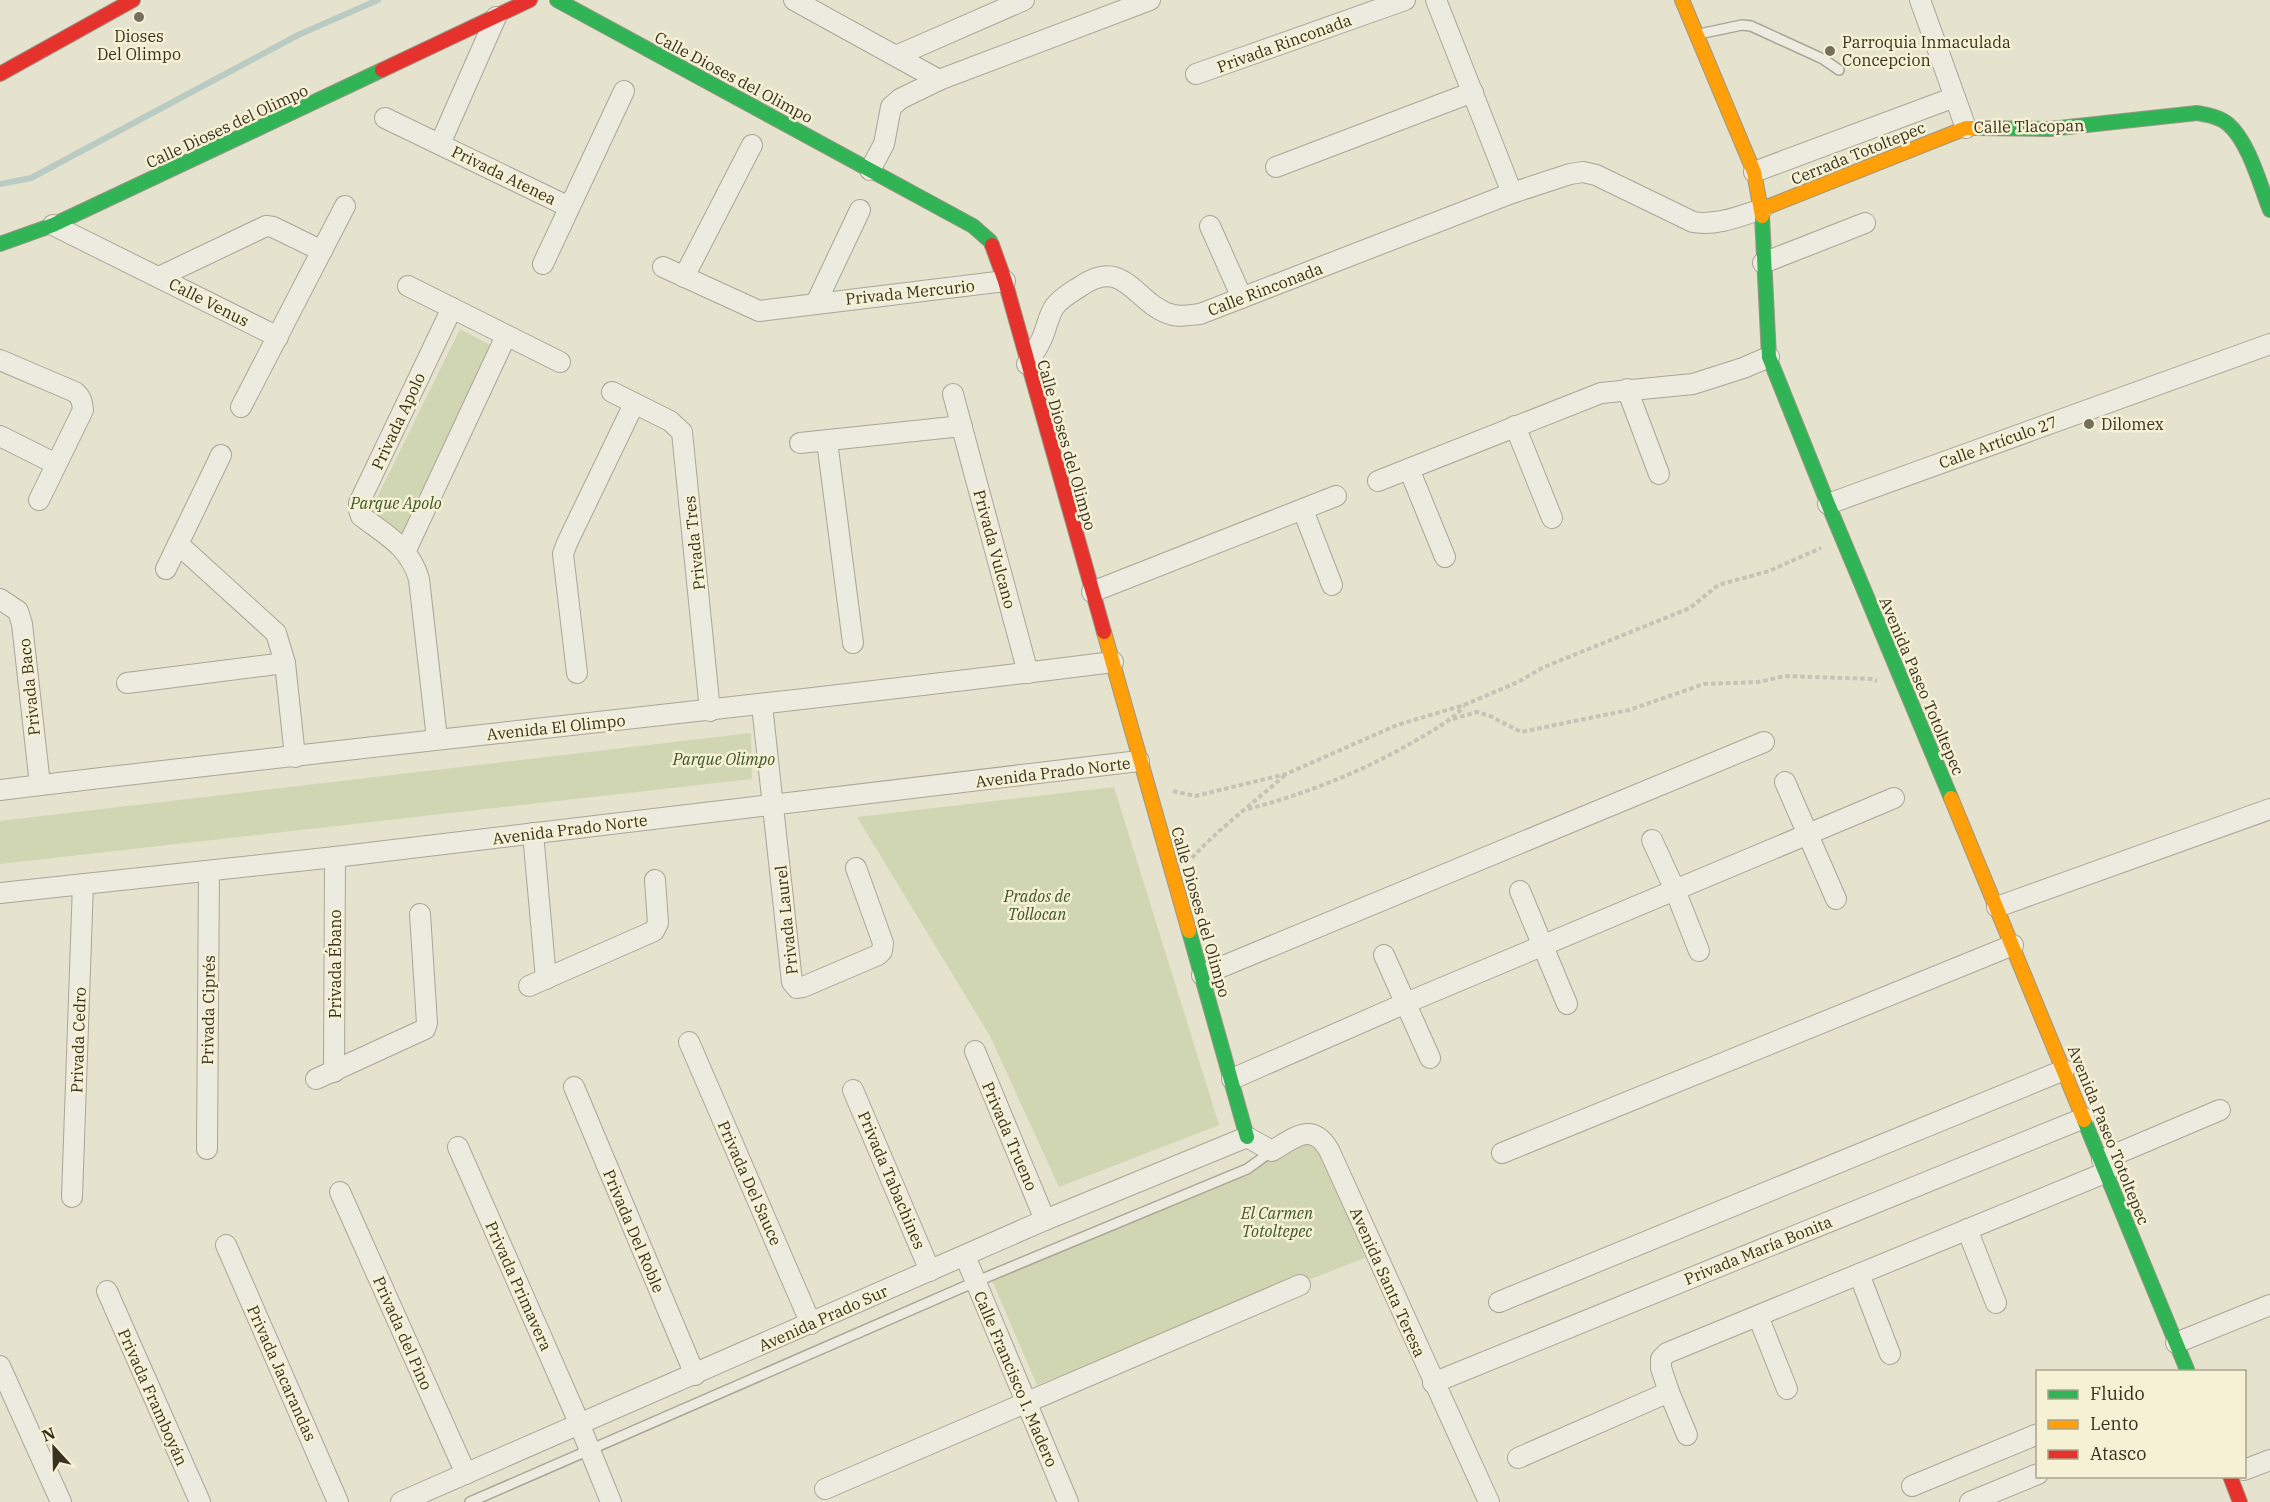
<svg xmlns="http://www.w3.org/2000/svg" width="2270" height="1502" font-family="'IBM Plex Serif',serif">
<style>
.green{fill:#cfd6b1}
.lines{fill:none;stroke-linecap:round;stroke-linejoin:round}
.stream{stroke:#b9cbc3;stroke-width:6}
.lane-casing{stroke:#aaa697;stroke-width:12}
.street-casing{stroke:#aaa697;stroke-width:22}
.fast-casing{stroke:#9a9686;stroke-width:16}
.slow-casing{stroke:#9a9686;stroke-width:16}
.jam-casing{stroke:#9a9686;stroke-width:16}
.path{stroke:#c5c3b6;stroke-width:4;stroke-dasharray:4.5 3;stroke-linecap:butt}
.lane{stroke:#edeadf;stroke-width:9}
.street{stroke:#edeadf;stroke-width:20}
.fast{stroke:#30b455;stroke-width:14}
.slow{stroke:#ff9f0a;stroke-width:14}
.jam{stroke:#e5322d;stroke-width:14}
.poi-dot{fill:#756e5c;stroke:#f5f1d4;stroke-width:2}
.labels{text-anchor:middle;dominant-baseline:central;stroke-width:5;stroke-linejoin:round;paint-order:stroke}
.poi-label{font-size:16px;fill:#39301f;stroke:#f5f1d4;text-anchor:start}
.street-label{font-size:16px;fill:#39301f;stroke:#f5f1d4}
.park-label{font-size:16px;font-style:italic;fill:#415526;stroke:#f5f1d4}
</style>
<rect width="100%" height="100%" fill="#e5e2ce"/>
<!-- green -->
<g class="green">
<polygon points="460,329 490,345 402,536 371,510"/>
<polygon points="751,733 752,779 0,864 0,821"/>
<polygon points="1114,787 1219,1125 1059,1187 990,1036 857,817"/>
<polygon points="1316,1135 1365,1258 1037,1385 990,1276"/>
</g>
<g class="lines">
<!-- stream -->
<polyline class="stream" points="0,184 31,178 298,35 378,0"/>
<!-- lane casing -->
<g class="lane-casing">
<g id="lane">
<polyline points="1699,34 1742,25 1751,26 1823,59 1839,70"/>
<polyline points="470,1502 975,1282 1247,1169 1272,1151"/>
</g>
</g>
<!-- street casing -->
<g class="street-casing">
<g id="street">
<polyline points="794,0 939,80"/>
<polyline points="1436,0 1512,193"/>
<polyline points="1920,0 1966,128"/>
<polyline points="896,56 1024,0"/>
<polyline points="1196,74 1405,0"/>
<polyline points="385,118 569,207"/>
<polyline points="440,144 496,17"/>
<polyline points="1276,167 1473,92"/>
<polyline points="870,170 884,144 891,107 900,99 939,80 1150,0"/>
<polyline points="1754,172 1955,97"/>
<polyline points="53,225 278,337"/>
<polyline points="1210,226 1242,298"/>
<polyline points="1763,263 1865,223"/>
<polyline points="543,264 624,91"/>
<polyline points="663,267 759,311 1005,281"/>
<polyline points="159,277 266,226 273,227 322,251"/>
<polyline points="684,277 752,145"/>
<polyline points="408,286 560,362"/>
<polyline points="816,303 860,210"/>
<path d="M0,360L75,392C82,398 82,402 83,410L39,500"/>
<path d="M1027,364C1033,355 1039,346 1043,336C1047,326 1049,314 1055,306C1062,297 1072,292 1081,286C1125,255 1136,306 1173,315C1182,317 1191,315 1200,314L1512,193L1570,174L1583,172L1596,175L1693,222C1717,226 1740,216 1762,209"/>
<polyline points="1627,389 1659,474"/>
<polyline points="612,392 670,421 682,432 710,711"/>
<polyline points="953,394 1028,673"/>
<polyline points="241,407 345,206"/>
<polyline points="1515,426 1552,518"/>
<polyline points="0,436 56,464"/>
<polyline points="827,441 853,643"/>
<polyline points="800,443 962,426"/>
<polyline points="1409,469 1445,557"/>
<polyline points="1378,481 1601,393 1693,384 1743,368 1769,357"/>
<polyline points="1828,504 2270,344"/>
<polyline points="1303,510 1332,585"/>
<polyline points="178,544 276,633 285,663 295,757"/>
<polyline points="406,550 506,336"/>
<polyline points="166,569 221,455"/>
<polyline points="1092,592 1336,496"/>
<polyline points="0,599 18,611 22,624 40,785"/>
<polyline points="577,673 563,554 567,543 634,404"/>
<polyline points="127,683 285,663"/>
<polyline points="762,705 792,982 797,988 803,987 878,955 882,951 883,943 856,868"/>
<path d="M437,739L419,579C409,546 387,536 361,516L359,510V503L452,308"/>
<polyline points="1785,782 1836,899"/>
<path d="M0,790C371,745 742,709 1113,662"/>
<polyline points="533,833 546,979"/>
<polyline points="1652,840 1675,890 1699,951"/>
<polyline points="1520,891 1567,1004"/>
<polyline points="0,893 335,857 1139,761"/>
<polyline points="1997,907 2270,809"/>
<polyline points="1384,955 1430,1058"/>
<polyline points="1202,975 1764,742"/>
<polyline points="529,986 654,931 658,923 655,880"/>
<polyline points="689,1042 811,1324"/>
<polyline points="975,1051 1045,1220"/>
<polyline points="334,1072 335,857"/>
<polyline points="316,1079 425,1029 427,1023 420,914"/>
<polyline points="1232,1079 1406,1003 1894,798"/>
<polyline points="574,1087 695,1375"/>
<polyline points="853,1090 930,1271"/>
<polyline points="458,1147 574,1411 611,1502"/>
<polyline points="207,1149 209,871"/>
<polyline points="1502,1153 2013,945"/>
<polyline points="2102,1160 2220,1110"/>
<polyline points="340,1192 466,1474"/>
<polyline points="72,1197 83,884"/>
<polyline points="1967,1229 1996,1303"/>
<polyline points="226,1245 338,1502"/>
<polyline points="965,1256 1068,1502"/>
<polyline points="1859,1274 1890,1354"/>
<polyline points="107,1291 200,1502"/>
<polyline points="1499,1302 2064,1070"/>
<polyline points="1758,1316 1787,1389"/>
<polyline points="2176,1343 2270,1305"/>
<polyline points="0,1366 61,1502"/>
<polyline points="1433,1383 2084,1118"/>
<polyline points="1669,1392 1687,1435"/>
<polyline points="1518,1458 1669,1392 1661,1368 1661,1359 1667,1353 2107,1172"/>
<polyline points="2244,1470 2270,1460"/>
<polyline points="1912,1486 2038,1434"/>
<polyline points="825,1489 1300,1285"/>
<path d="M401,1502L1045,1220L1247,1137L1272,1151C1294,1138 1312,1121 1329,1150L1489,1502"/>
<polyline points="1970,1502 2038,1474"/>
</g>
</g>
<!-- fast casing -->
<g class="fast-casing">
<g id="fast">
<polyline points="557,0 973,226 990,241 992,245"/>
<path d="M1977,128L2050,129L2197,113C2208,115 2220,117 2228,124C2249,142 2260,185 2270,210"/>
<polyline points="1762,216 1769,357 1828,504 1951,798"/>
<polyline points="0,244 53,225 382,70"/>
<polyline points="1189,931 1247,1137"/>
<polyline points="2084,1120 2188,1372"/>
</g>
</g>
<!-- slow casing -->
<g class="slow-casing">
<g id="slow">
<polyline points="1682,0 1754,172 1762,216"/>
<polyline points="1762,209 1966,128 1977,128"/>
<polyline points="1104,632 1189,931"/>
<polyline points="1951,798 2084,1120"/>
</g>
</g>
<!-- jam casing -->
<g class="jam-casing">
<g id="jam">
<polyline points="382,70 530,0"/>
<polyline points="0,74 133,0"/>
<polyline points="992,245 1005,281 1104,632"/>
<polyline points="2230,1476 2240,1502"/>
</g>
</g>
<!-- path -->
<g class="path">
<polyline points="1453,719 1477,712 1490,716 1521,732 1629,710 1704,684 1758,682 1785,676 1871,679 1877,681"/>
<polyline points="1173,791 1195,796 1286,774 1397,725 1464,705 1518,682 1544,667 1690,608 1718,585 1769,571 1821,548"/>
<path d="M1248,809C1306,794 1363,771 1415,741C1433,730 1450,722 1464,706"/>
<path d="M1192,858C1220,827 1254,803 1285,775"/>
</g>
<!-- lane -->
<use href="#lane" class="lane"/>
<!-- street -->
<use href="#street" class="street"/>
<!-- fast -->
<use href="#fast" class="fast"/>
<!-- slow -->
<use href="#slow" class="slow"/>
<!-- jam -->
<use href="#jam" class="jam"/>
</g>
<!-- markers -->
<g class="poi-dot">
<circle cx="139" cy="17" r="6"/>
<circle cx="1830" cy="51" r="6"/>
<circle cx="2089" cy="424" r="6"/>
</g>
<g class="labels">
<!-- poi labels -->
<g class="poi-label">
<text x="139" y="36" text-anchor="middle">Dioses<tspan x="139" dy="18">Del Olimpo</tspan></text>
<text x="1842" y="42">Parroquia Inmaculada<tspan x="1842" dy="18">Concepcion</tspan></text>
<text x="2101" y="424">Dilomex</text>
</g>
<!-- street labels -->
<g class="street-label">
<text transform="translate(1284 43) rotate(-20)">Privada Rinconada</text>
<text transform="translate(734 77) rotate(28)">Calle Dioses del Olimpo</text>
<text transform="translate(227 126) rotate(-25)">Calle Dioses del Olimpo</text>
<text transform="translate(2029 126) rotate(-1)">Calle Tlacopan</text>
<text transform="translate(1858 153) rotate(-22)">Cerrada Totoltepec</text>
<text transform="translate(504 175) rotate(26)">Privada Atenea</text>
<text transform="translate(1265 289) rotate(-21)">Calle Rinconada</text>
<text transform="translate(910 292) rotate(-6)">Privada Mercurio</text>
<text transform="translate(209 302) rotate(27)">Calle Venus</text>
<text transform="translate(398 421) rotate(-65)">Privada Apolo</text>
<text transform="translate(1998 442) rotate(-20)">Calle Artículo 27</text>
<text transform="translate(1067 445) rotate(74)">Calle Dioses del Olimpo</text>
<text transform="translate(694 543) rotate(-96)">Privada Tres</text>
<text transform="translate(995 549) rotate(75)">Privada Vulcano</text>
<text transform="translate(1922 686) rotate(67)">Avenida Paseo Totoltepec</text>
<text transform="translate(29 687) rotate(-96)">Privada Baco</text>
<text transform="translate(556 727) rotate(-6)">Avenida El Olimpo</text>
<text transform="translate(1053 772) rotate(-7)">Avenida Prado Norte</text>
<text transform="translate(570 829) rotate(-7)">Avenida Prado Norte</text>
<text transform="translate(1201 912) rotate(74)">Calle Dioses del Olimpo</text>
<text transform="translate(786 920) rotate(-96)">Privada Laurel</text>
<text transform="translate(335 964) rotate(-90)">Privada Ébano</text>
<text transform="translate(208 1010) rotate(-89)">Privada Ciprés</text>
<text transform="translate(78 1040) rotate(-88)">Privada Cedro</text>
<text transform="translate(2109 1135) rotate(68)">Avenida Paseo Totoltepec</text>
<text transform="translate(1010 1136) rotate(67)">Privada Trueno</text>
<text transform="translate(892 1180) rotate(67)">Privada Tabachines</text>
<text transform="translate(750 1183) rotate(66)">Privada Del Sauce</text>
<text transform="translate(634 1231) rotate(67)">Privada Del Roble</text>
<text transform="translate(1758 1250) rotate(-22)">Privada María Bonita</text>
<text transform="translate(1388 1282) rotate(66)">Avenida Santa Teresa</text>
<text transform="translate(519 1286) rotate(66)">Privada Primavera</text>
<text transform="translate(823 1318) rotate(-24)">Avenida Prado Sur</text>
<text transform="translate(403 1333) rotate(66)">Privada del Pino</text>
<text transform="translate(282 1373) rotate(66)">Privada Jacarandas</text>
<text transform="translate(1016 1379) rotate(67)">Calle Francisco I. Madero</text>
<text transform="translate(153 1397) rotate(66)">Privada Framboyán</text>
</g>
<!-- park labels -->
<g class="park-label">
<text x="396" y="503">Parque Apolo</text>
<text x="724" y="759">Parque Olimpo</text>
<text x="1037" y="896">Prados de<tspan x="1037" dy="18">Tollocan</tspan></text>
<text x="1277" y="1213">El Carmen<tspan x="1277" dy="18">Totoltepec</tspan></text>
</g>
</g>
<!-- legend -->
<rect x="2036" y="1370" width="210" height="108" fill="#f5f1d4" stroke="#aaa48c" stroke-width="1.5"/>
<rect x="2048" y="1390" width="30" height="9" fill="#30b455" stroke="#aaa48c" stroke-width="1.5"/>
<text x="2090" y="1400" font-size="18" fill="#39301f">Fluido</text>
<rect x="2048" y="1420" width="30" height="9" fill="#ff9f0a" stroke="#aaa48c" stroke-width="1.5"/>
<text x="2090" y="1430" font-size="18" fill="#39301f">Lento</text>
<rect x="2048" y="1450" width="30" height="9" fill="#e5322d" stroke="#aaa48c" stroke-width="1.5"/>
<text x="2090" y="1460" font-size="18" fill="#39301f">Atasco</text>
<!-- north arrow -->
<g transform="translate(54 1448) rotate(338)" stroke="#f5f1d4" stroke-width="4.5" paint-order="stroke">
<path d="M0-4.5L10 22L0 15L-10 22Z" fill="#39301f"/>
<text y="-9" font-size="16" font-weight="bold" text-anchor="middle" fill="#39301f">N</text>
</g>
</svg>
